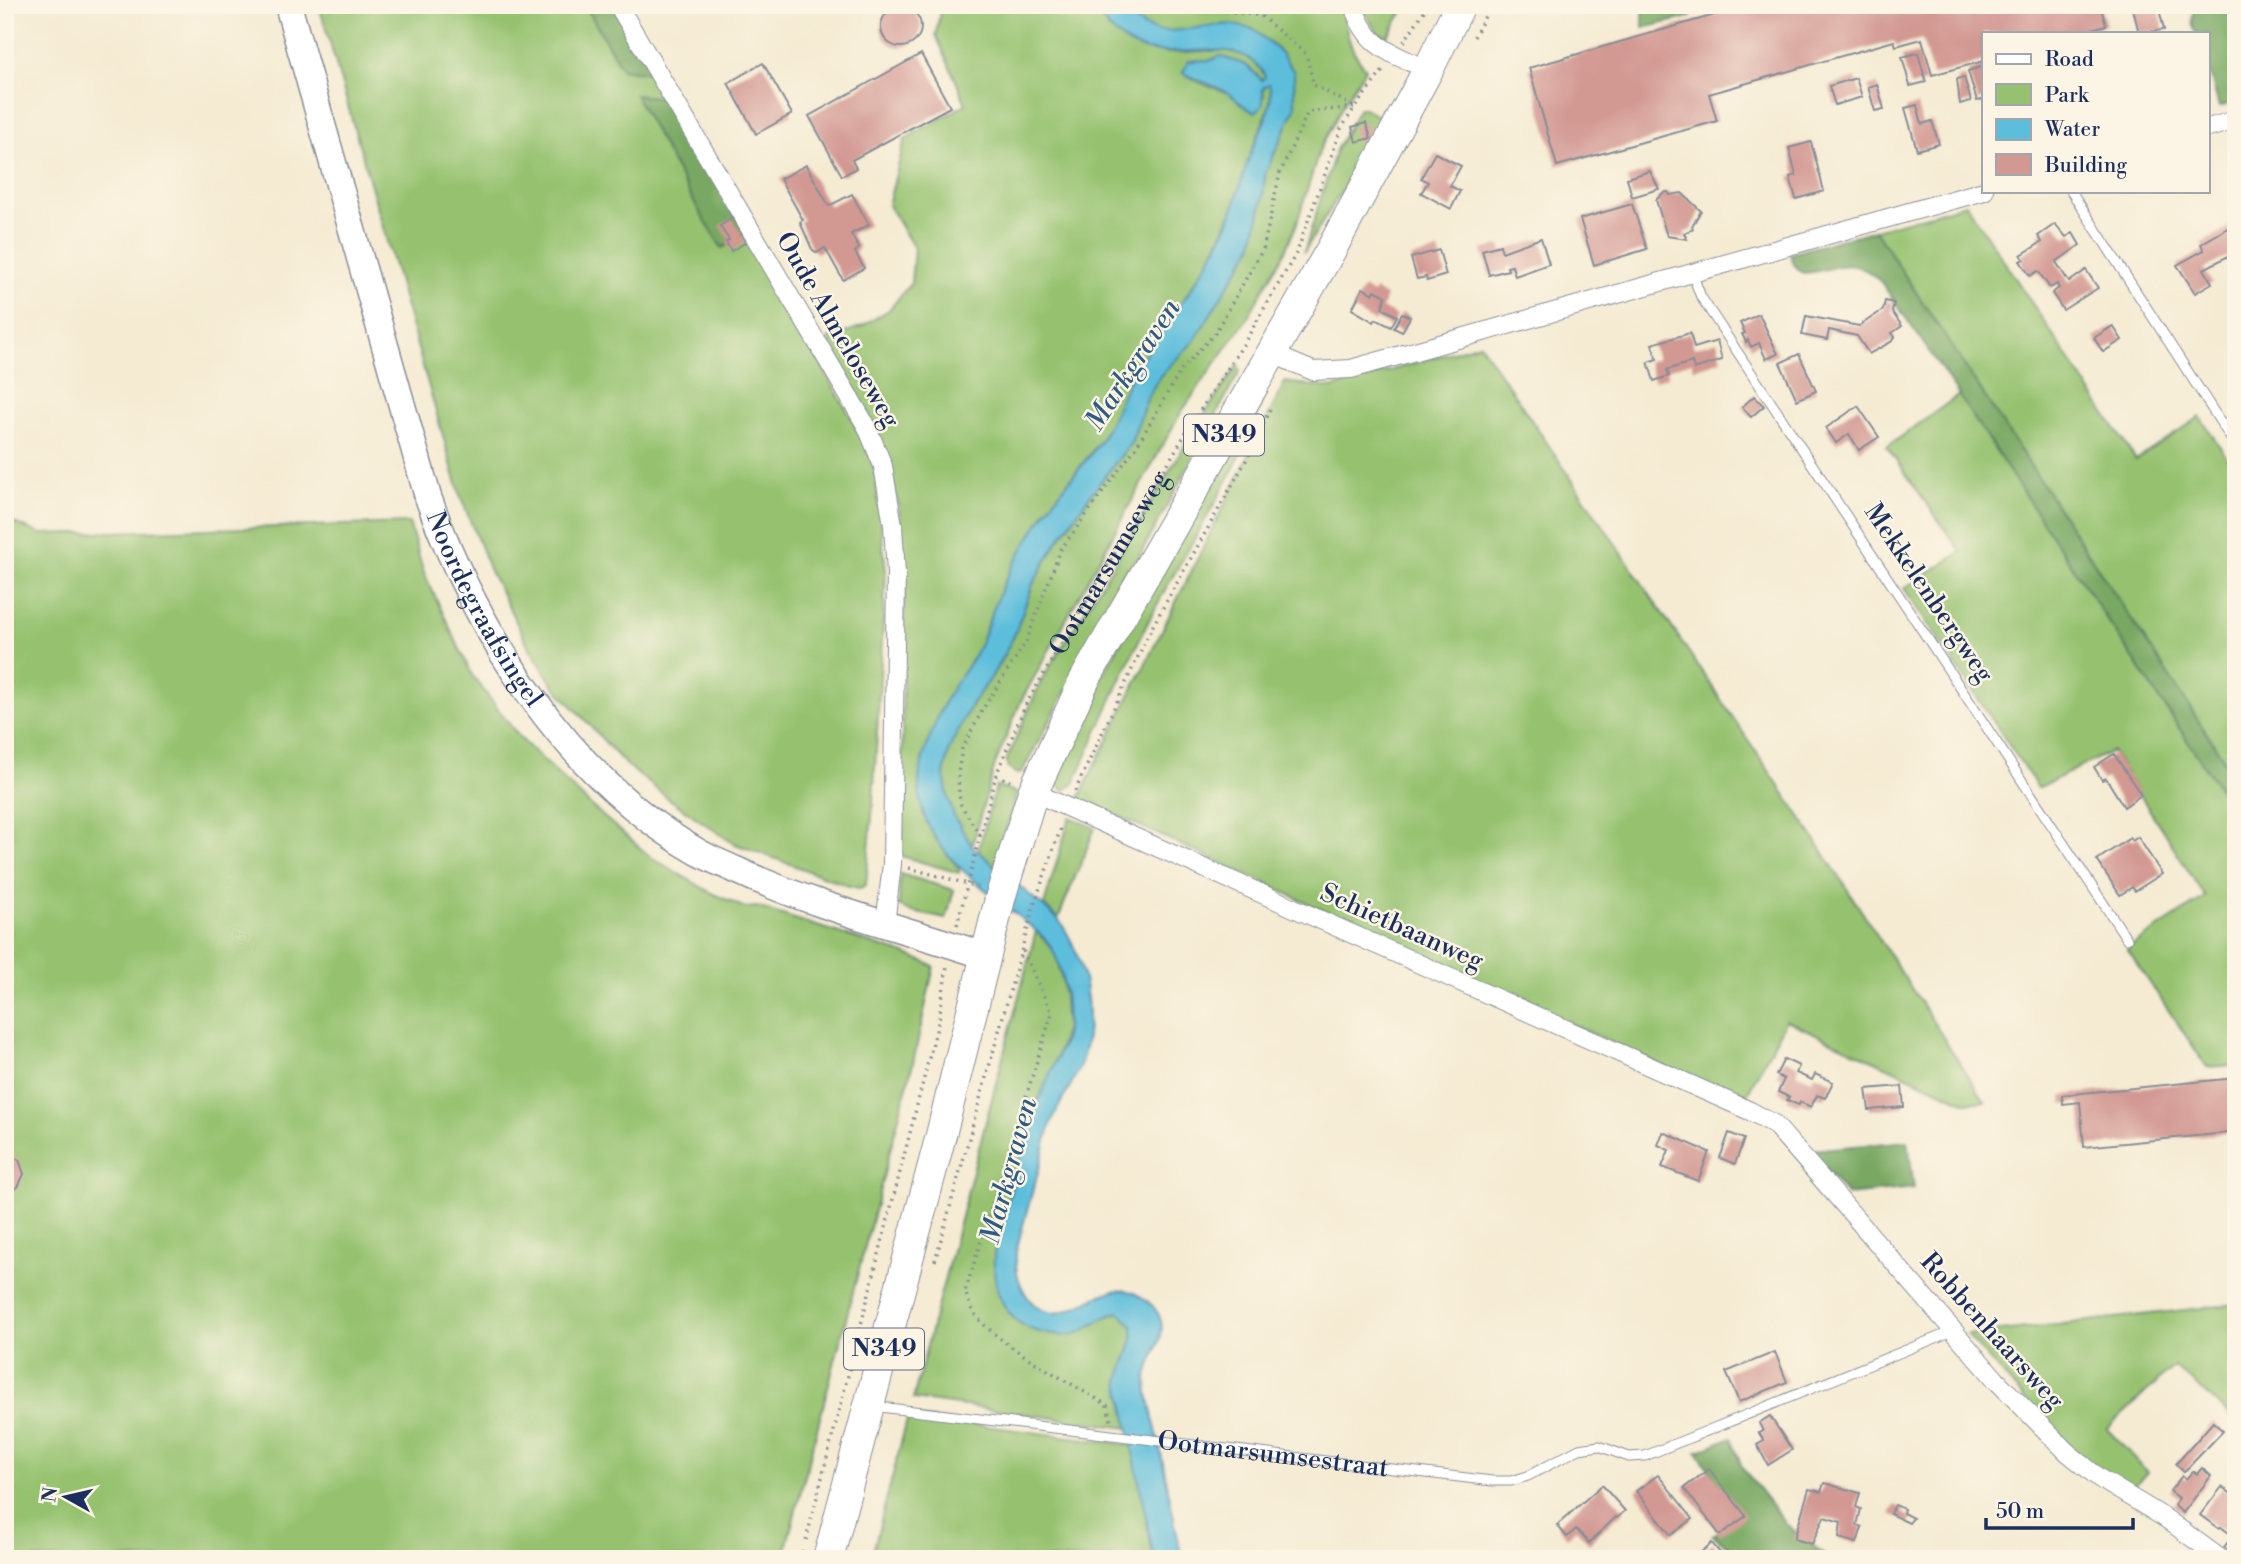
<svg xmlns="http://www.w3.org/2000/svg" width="2241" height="1564" font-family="'Libre Bodoni',serif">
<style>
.green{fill:#96c270;stroke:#587867;stroke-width:2}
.forest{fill:#78a862;stroke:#4a6c60;stroke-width:2}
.water{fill:#5dbedc;stroke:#3c769d;stroke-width:2}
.building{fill:#d29892}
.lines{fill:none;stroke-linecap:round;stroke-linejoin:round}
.service-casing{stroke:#888d98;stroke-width:11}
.minor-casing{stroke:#888d98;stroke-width:20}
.secondary-casing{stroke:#888d98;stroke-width:29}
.primary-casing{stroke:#888d98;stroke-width:32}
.path{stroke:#888d98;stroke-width:3.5;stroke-dasharray:2 5;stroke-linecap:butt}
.service{stroke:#fff;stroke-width:9}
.minor{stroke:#fff;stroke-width:18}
.secondary{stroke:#fff;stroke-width:26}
.primary{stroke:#fff;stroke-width:30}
.labels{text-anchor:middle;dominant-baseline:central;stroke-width:5;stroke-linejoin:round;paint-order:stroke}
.shield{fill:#fcf5e5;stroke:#5e6a86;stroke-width:2}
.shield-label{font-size:24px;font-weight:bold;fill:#1b2f5e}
.street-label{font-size:26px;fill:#1b2f5e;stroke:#fcf5e5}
.water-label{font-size:28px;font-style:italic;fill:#2f5a84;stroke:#fcf5e5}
</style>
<rect width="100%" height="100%" fill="#fcf5e5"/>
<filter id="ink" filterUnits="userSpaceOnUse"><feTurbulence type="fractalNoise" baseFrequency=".0143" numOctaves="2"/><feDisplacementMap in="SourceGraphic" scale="14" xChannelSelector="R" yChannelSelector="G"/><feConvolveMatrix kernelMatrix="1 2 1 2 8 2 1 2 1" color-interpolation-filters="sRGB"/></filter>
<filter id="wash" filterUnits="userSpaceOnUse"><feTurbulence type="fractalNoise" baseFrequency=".00686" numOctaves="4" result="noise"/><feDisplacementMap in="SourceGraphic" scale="28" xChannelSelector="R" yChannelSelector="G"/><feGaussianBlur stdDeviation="1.57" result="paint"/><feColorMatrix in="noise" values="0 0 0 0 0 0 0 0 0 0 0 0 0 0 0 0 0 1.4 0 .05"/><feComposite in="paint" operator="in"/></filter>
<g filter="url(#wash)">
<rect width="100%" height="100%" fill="#f5ebd3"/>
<!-- green -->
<g class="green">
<polygon points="319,5 585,5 622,69 657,74 672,99 636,95 746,233 852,419 874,465 886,571 873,804 866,885 860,888 849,886 733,843 669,799 625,764 553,685 528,645 490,571 460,495"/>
<polygon points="941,5 1090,5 1110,30 1167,53 1229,50 1245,55 1256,62 1266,76 1262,80 1246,65 1211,60 1188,61 1183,73 1201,83 1228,93 1236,98 1264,96 1263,88 1269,84 1271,90 1269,106 1247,163 1233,210 1212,255 1164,330 1140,362 1131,377 1116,413 1099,442 1045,512 1005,581 977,651 945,701 922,760 946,853 959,868 959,873 901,856 904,572 899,506 888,464 876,429 828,339 863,326 890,309 911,283 914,248 888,205 905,139 966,104 936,35"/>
<path d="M1120,5H1343C1346,30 1348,50 1366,68L1345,101L1320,149L1296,226L1284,253L1246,320L1180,414L1021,701L995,764L972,846L954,816L948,798L944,774L949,749L972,703L991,678L1014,636L1033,584L1056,544L1090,495L1131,443L1148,396L1160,376L1194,341L1252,247L1263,198L1265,174L1295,108L1294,72L1281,53L1253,29L1157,31C1142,26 1130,17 1120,5Z"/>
<polygon points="1359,5 1407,5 1387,37 1378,33"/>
<polygon points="1359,108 1364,108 1385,121 1304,252 1336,150"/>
<polygon points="1966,204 2136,460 2200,417 2236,471 2236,778 1875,230"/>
<polygon points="1480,344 1807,827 1985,1102 1964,1102 1786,1020 1744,1100 1678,1073 1079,798 1285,382 1332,388"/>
<polygon points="1238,365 1240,371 1022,772 1017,774 1008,768 1006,761 1042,679 1111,569 1195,428"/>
<path d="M1267,385C1244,468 1189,541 1150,618C1123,672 1099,728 1074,783L1064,791L1054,780L1095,688Z"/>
<polygon points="1959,395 2236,814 2236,1065 2207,1067 2127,949 2205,897 2112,751 2038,788 1904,588 1961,552 1887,447"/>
<polygon points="5,519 41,534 409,523 424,573 472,675 520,738 590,805 652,858 710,892 745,908 757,907 905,954 934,966 913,1063 783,1559 5,1559"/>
<polygon points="996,786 1017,793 995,867 978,851"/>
<polygon points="1070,817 1095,828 1058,919 1044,905"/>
<polygon points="900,874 954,890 946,919 908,911 899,906"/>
<polygon points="1036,931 1053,949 1058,963 1063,984 1066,1028 1054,1065 1032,1116 995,1247 1013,1317 1102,1318 1119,1312 1133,1326 1133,1340 1119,1380 1129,1428 913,1399"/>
<polygon points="2236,1304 2236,1420 2174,1366 2107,1429 2147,1472 2130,1491 2069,1448 1967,1335"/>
<polygon points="908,1416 1132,1445 1154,1559 871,1559"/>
</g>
<!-- forest -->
<g class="forest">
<polygon points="585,5 618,5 657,74 622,69"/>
<polygon points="1643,5 1689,5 1691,17 1643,28"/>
<path d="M2196,5H2236V102L2219,107L2208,66V33H2196C2191,24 2191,15 2196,5Z"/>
<polygon points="635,95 672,99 746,233 722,248 699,211"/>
<path d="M1875,230L2236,778V814L1942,370L1881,282C1850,252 1838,271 1803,273L1793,264L1790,254Z"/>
<polygon points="1908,1141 1914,1188 1847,1195 1810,1150"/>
<polygon points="1731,1437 1742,1467 1787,1525 1830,1559 1745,1559 1713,1535 1732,1524 1723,1490 1697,1452"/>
</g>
<!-- water -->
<path class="water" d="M1090,5H1120L1128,15L1148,28L1157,31H1173L1229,24L1253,29L1281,53L1294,72L1295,108L1265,174L1263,198L1252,247L1194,341L1160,376L1148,396L1131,443L1090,495L1056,544L1033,584L1014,636L991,678L972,703L949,749L944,774L948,798L954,816L972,846L1058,919C1086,957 1096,1018 1081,1063C1074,1083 1060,1101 1052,1121C1047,1134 1044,1149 1041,1162C1032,1192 1024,1221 1016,1251C1015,1268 1017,1281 1027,1296C1055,1338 1094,1287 1124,1290C1134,1291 1149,1301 1155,1309C1174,1333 1147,1358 1147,1380C1147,1399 1154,1420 1158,1438C1166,1478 1174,1519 1182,1559H1154L1119,1380L1133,1340V1326L1119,1312C1103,1315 1094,1326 1080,1332C1071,1336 1058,1336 1048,1334C1003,1327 990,1288 995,1247L1032,1116L1065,1038C1069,1012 1065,975 1053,951C1047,937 1030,926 1018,916C977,882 918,845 919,784C920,757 933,729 943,705C952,684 969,668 978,648C988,627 994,603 1005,581C1016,559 1030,536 1044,515C1061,488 1084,466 1101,440C1116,414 1124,385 1140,361C1171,317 1205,275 1227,226C1237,202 1242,176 1251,152C1258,134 1277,104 1269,84L1263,88V105L1256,112C1247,111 1241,103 1233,97C1219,85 1199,82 1183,73L1188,61L1211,60L1220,56L1246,65L1262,80L1265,76C1237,28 1178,65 1134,46C1115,37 1103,21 1090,5Z"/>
<g id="blocks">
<!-- building -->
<g class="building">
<polygon points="1731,5 2100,5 2106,25 2079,33 1984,33 1984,61 1932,75 1922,39 1896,46 1894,41 1709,94 1717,121 1557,166 1529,68 1732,10"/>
<polygon points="2132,5 2158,5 2164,30 2139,33"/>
<circle cx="901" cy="27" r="20"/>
<polygon points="1918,53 1926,82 1910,86 1902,57"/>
<polygon points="921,54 950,107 852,160 856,168 842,176 809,116"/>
<polygon points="763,63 792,114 756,134 728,83"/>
<polygon points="1984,66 1984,99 1977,101 1968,71"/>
<polygon points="1964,77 1971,101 1960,104 1957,79"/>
<polygon points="1856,78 1862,97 1835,105 1829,86"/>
<polygon points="1877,84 1884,109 1875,111 1868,87"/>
<polygon points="1917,105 1922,124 1932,121 1939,144 1917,150 1905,108"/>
<polygon points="1366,123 1371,138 1356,142 1352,127"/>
<polygon points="1811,142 1824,191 1796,199 1790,177 1796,175 1789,148"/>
<polygon points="1435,153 1461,166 1450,186 1460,191 1451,209 1421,193 1428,182 1421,178"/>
<polygon points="806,165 829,206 852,194 869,225 851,234 859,248 855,252 864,268 843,280 825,248 817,253 812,249 800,222 803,220 780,179"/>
<polygon points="1650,171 1659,189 1632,197 1627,178"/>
<polygon points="1668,192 1670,195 1682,193 1701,211 1692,226 1693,229 1684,233 1687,239 1667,236 1656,200 1663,193"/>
<polygon points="1632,204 1647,249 1594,265 1580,219"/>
<polygon points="732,218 746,242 731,251 726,242 729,240 720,226"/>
<polygon points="2055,224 2066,237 2073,233 2080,245 2056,262 2069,282 2086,270 2098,288 2063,310 2052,293 2059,288 2057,284 2050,288 2038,271 2030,276 2020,261 2024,259 2021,255 2042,242 2038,236"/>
<polygon points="2231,226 2236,234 2236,252 2204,269 2212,283 2195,293 2177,265 2204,250 2201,244"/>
<polygon points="1541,238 1549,264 1515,276 1512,266 1507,267 1508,270 1489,275 1482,250 1500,245 1502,252"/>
<polygon points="1439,250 1446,275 1427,281 1426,277 1417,279 1411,258"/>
<polygon points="1363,288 1373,294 1375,290 1386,296 1382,308 1397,316 1391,327 1376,319 1374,322 1352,309"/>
<polygon points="1885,301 1894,303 1892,312 1902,326 1892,333 1895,337 1891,342 1869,354 1857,336 1829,330 1827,340 1802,335 1806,316 1859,326 1883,310"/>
<polygon points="1402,313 1410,317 1402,332 1394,328"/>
<polygon points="1759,314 1778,354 1766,359 1759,343 1751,347 1748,340 1746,342 1742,334 1745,333 1740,323"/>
<polygon points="2113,326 2122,340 2103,352 2094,338"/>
<polygon points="1690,333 1694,348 1717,341 1722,360 1694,369 1692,362 1679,366 1667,370 1669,376 1654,381 1648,362 1657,359 1652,344"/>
<polygon points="1799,354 1816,391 1797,400 1780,363"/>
<polygon points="1754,396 1764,406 1751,417 1742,407"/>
<polygon points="1858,406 1879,437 1859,450 1849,434 1836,443 1826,428"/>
<polygon points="2114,754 2141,795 2124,807 2106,778 2102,780 2094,767"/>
<polygon points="2138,837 2162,874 2135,891 2132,887 2120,895 2097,860 2130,838 2132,841"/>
<polygon points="1784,1059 1799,1066 1796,1073 1812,1080 1815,1074 1833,1082 1825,1098 1817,1095 1811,1107 1800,1102 1799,1105 1796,1104 1787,1100 1789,1097 1778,1092 1784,1079 1776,1075"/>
<polygon points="2236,1078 2236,1132 2084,1147 2080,1102 2063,1104 2062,1095"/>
<polygon points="1902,1086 1904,1107 1869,1110 1866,1089"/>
<polygon points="1663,1132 1709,1152 1698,1181 1662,1167 1669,1150 1658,1145"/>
<polygon points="1729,1133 1744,1139 1735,1164 1720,1158"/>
<polygon points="5,1153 19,1160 24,1174 18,1187 5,1193"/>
<polygon points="1775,1352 1787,1382 1739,1402 1726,1372"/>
<polygon points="1770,1416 1792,1450 1768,1465 1757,1445 1764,1441 1759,1433 1763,1431 1759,1423"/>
<polygon points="2213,1422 2223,1431 2184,1472 2176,1464"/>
<polygon points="2202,1468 2211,1476 2183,1513 2174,1505 2179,1498 2170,1491 2182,1476 2186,1479 2193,1471 2197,1474"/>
<polygon points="1709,1469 1746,1516 1720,1535 1684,1488"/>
<polygon points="1658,1475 1693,1519 1671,1535 1636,1491"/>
<polygon points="1824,1483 1860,1493 1856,1507 1861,1509 1857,1525 1862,1527 1857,1543 1839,1538 1841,1522 1824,1517 1812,1544 1794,1539 1809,1489 1821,1492"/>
<polygon points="1602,1485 1625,1511 1617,1518 1616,1517 1589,1543 1576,1529 1567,1537 1557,1525"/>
<polygon points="2222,1487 2236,1497 2236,1556 2224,1547 2233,1536 2221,1527 2219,1529 2200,1515"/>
<polygon points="1895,1505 1904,1509 1903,1513 1913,1518 1909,1523 1890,1514"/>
<polygon points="1712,1543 1725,1559 1693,1559"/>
</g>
</g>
</g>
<g filter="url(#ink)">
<use href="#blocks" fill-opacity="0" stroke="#888d98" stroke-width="2"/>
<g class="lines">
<!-- service casing -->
<g class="service-casing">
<g id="service">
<polyline points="2071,191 2236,446"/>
<polyline points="1692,273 1701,297 2127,939"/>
<path id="s2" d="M872,1406L1492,1481H1511L1528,1476L1579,1449L1599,1446L1629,1457L1645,1456L1953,1331"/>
</g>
</g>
<!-- minor casing -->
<g class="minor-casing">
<g id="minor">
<polyline points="618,5 867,427 883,466 893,525 896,573 892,864 885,925"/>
<path d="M1353,5C1367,49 1390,52 1428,70"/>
<polyline points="2208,128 2236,120"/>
<polyline points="1270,353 1313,371 1351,369 1984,191"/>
<polyline points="1033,792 1750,1111 1774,1124 1997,1381 2067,1452 2099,1478 2165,1518 2221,1559"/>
</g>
</g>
<!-- secondary casing -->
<g class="secondary-casing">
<g id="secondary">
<path id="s3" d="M288,5L428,497C478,635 567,777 698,852C710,859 723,864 736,870C816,907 902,928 986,956"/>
</g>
</g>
<!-- primary casing -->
<g class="primary-casing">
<polyline id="primary" points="828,1559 940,1139 1001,895 1033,792 1085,679 1332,248 1428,70 1460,5"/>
</g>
<!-- path -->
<g class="path">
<polyline points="1145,5 1151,11 1220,10 1261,16 1306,54 1314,85 1353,106"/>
<polyline points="1474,37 1491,5"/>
<polyline points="1404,42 1428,5"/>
<polyline points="996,775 1010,781"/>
<polyline points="1075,791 1151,629 1248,457 1270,409"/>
<polyline points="980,835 961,805 959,795 958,773 962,749 984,707 1026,642 1061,549 1136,447 1181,370 1215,333 1263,249 1280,173 1308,112 1355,107"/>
<polyline points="909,868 979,887"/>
<path id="s1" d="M957,925L996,775L1026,704L1190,426L1243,345L1297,252L1341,129L1355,107L1385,68"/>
<path d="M1023,951L1052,1013L965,1292C968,1299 970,1307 974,1313C994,1343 1074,1385 1107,1405L1111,1421"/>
<polyline points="935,1261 1034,905 1062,825"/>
<polyline points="806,1540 939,1019 947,966"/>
<polyline points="801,1559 803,1550"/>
</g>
<!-- service -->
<use href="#service" class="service"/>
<!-- minor -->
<use href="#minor" class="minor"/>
<!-- secondary -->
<use href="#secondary" class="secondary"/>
<!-- primary -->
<use href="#primary" class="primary"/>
</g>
</g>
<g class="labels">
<!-- shield labels -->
<g class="shield">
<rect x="1184" y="414.5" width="80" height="41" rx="5"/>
<rect x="844" y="1328.5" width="80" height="41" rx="5"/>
</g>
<g class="shield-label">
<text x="1224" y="435">N349</text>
<text x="884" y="1349">N349</text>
</g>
<!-- street labels -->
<g class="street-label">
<text transform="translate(838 330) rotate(60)">Oude Almeloseweg</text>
<text stroke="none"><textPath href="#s1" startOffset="396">Ootmarsumseweg</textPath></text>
<text transform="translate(1929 593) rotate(56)">Mekkelenbergweg</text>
<text stroke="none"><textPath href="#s3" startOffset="637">Noordegraafsingel</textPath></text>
<text transform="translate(1402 927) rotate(24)">Schietbaanweg</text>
<text transform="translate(1992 1331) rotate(48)">Robbenhaarsweg</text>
<text stroke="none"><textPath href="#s2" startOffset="404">Ootmarsumsestraat</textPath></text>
</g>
<!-- water labels -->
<g class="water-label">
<text transform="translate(1133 365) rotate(-57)">Markgraven</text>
<text transform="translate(1009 1171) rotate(-75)">Markgraven</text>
</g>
</g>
<!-- margin -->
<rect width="2241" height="1564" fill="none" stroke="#fcf5e5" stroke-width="28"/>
<!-- legend -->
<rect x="1982" y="32" width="228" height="161" fill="#fcf5e5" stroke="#a2a6af" stroke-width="2"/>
<rect x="1996" y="54" width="35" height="10" fill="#ffffff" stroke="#a2a6af" stroke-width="2"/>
<text x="2045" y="66" font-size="21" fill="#1b2f5e">Road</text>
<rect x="1996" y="84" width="35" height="21" fill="#96c270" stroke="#a2a6af" stroke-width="2"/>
<text x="2045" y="102" font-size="21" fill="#1b2f5e">Park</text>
<rect x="1996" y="119" width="35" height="21" fill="#5dbedc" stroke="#a2a6af" stroke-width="2"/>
<text x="2045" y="136" font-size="21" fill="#1b2f5e">Water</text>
<rect x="1996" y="154" width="35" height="21" fill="#d29892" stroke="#a2a6af" stroke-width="2"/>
<text x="2045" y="172" font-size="21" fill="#1b2f5e">Building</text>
<!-- north arrow -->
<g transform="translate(66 1497) rotate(278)" stroke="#fcf5e5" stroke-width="5" paint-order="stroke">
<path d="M0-5L12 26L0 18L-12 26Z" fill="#1b2f5e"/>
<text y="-10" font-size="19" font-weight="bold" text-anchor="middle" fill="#1b2f5e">N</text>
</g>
<!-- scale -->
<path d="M1986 1518v10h147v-10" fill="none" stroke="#1b2f5e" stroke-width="3.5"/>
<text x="1996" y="1518" font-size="21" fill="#1b2f5e" stroke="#fcf5e5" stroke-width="5" paint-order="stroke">50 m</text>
</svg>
